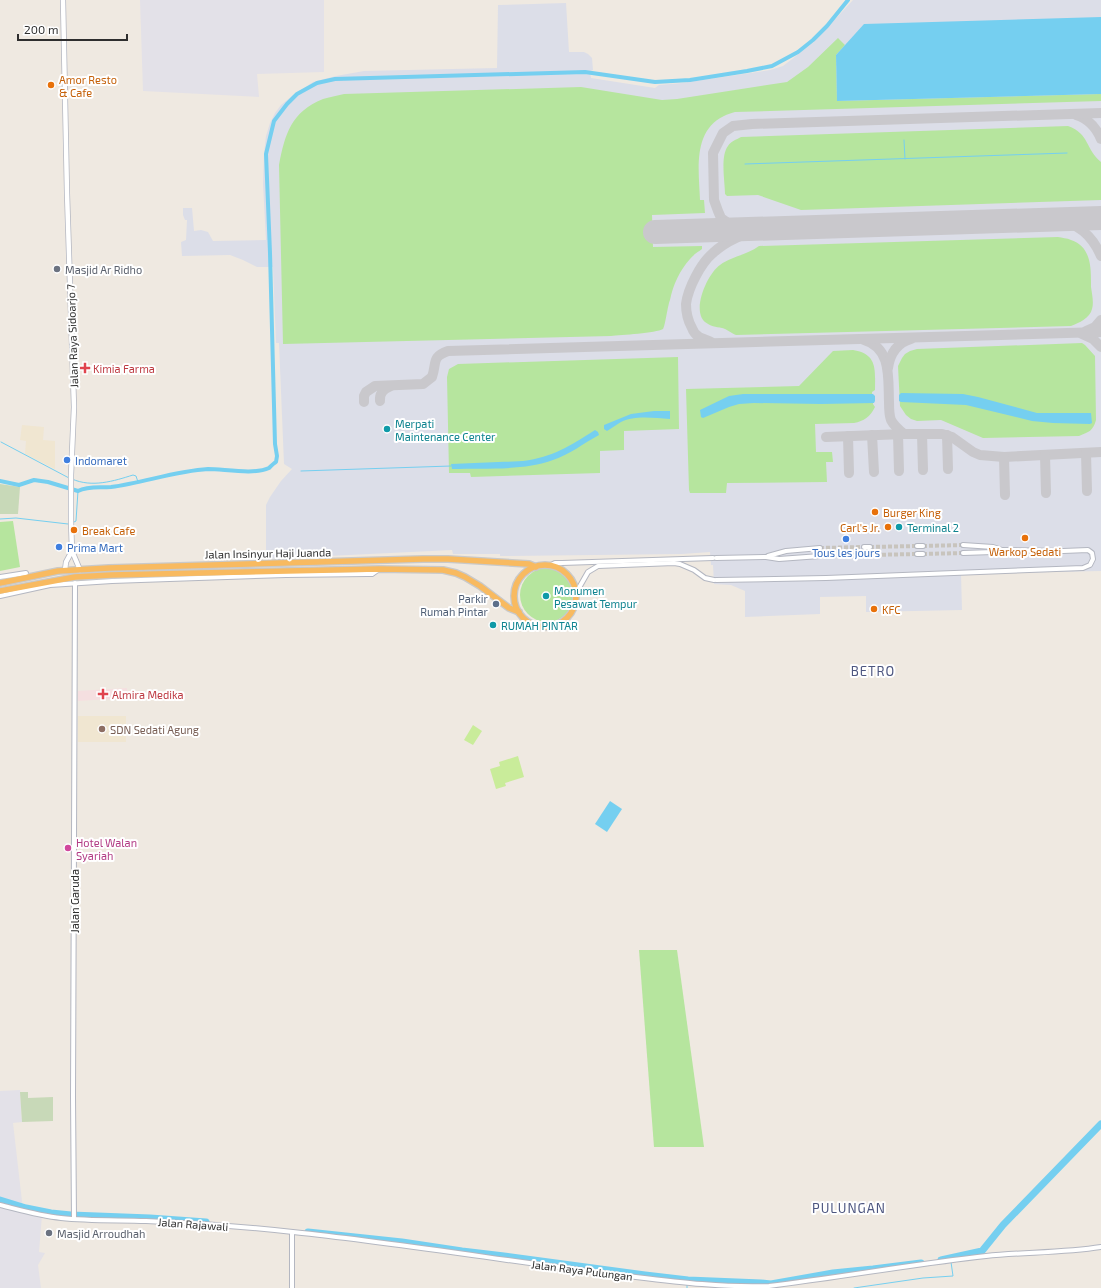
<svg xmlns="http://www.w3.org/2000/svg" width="1101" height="1288" font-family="'Exo 2',sans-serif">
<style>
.industrial{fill:#e3e1e8}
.education{fill:#f0e6d1}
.medical{fill:#f5dfe0}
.airport{fill:#dcdee8}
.green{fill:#b6e59e}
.cemetery{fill:#c8d9b8}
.pitch{fill:#c9ec9a}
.water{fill:#75cff0}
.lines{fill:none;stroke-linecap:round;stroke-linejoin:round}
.stream{stroke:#75cff0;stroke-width:1}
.canal{stroke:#75cff0;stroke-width:4}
.river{stroke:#75cff0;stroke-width:7}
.taxiway{stroke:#c9c8cc;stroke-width:10}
.runway{stroke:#c9c8cc;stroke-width:24}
.tertiary-tunnel{stroke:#c8c4bd;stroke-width:4;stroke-dasharray:4 2;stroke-linecap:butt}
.tertiary-casing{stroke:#b4b7c1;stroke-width:6}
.secondary-casing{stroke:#b4b7c1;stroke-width:6}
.trunk-casing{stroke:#c9c9c9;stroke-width:8}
.tertiary{stroke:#fff;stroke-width:4}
.secondary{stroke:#fff;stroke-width:4.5}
.trunk{stroke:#f8ba60;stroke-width:5.5}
.food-dot{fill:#e8710a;stroke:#fff;stroke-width:1.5}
.worship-dot{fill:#6b7280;stroke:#fff;stroke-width:1.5}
.health-dot{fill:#e0444e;stroke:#fff;stroke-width:1.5}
.culture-dot{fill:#0f9aa8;stroke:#fff;stroke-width:1.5}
.shop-dot{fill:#3f7fe0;stroke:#fff;stroke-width:1.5}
.service-dot{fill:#5c6f8a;stroke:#fff;stroke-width:1.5}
.education-dot{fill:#8d6e63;stroke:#fff;stroke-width:1.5}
.hotel-dot{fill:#d1479c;stroke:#fff;stroke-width:1.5}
.labels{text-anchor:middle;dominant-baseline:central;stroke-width:4;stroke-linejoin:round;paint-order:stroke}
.food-label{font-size:11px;fill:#c56008;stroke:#fff;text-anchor:start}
.worship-label{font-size:11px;fill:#5b616d;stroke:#fff;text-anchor:start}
.street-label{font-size:11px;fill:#2e2e2e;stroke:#fff}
.health-label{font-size:11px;fill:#be3a42;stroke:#fff;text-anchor:start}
.culture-label{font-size:11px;fill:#0d838f;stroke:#fff;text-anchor:start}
.shop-label{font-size:11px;fill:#366cbe;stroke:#fff;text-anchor:start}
.service-label{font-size:11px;fill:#4e5e75;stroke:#fff;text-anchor:end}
.education-label{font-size:11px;fill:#785e54;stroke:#fff;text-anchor:start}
.hotel-label{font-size:11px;fill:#b23c85;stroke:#fff;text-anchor:start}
.quarter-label{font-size:13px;letter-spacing:1px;fill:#4d5680;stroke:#fff}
</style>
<rect width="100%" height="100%" fill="#efe9e1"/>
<!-- industrial -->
<g class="industrial">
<polygon points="140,0 324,0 324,72 257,74 259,97 143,91"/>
<polygon points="20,1090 22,1122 13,1123 23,1210 42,1215 39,1252 45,1253 38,1265 41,1288 0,1288 0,1091"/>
</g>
<!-- education -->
<g class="education">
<polygon points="22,425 44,427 43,440 55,441 55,469 25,454 26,441 20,440"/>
<rect x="78" y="716" width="48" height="26"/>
</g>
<!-- medical -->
<polygon class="medical" points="127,688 127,698 78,701 78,691"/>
<!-- airport -->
<polygon class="airport" points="853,0 1101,0 1101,571 961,574 962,610 866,612 866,596 820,597 820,614 745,617 745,591 731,585 714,584 713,565 711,565 710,552 682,554 500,556 500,554 453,554 452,550 266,559 266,505 270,497 281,481 292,469 284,464 279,343 276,343 273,267 257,267 243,260 230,255 182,256 181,242 186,240 187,220 185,220 183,215 183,208 192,208 194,231 201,230 208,232 213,241 266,240 263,184 264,154 266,136 270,123 275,113 281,105 292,96 313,82 336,76 364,71 497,68 498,5 566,3 569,52 584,52 588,54 592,58 593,70 590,71 591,78 655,88 659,85 682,83 770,70 783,66 814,42"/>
<!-- green -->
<g class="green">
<path d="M838,38L845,45L836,55L837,101L1101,94V101L735,112C732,113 727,114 724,116C692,131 699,172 700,200H704L705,213L652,215L653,247L702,246V249C698,252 693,255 690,259C680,270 673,285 670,300C668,304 665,327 663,329C656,333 621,335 611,336L283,344L279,165C285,134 291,112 323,99C329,97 337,96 344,94L581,87L662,100L677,99L787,82L808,67Z"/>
<path d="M1068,126C1090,134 1085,149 1101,162V200L801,210L758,195L727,196L725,194C725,182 720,156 728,146C731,141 736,140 741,137Z"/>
<path d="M1058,237C1062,238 1067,238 1071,240C1092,247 1091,269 1091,287C1092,294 1094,303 1092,309C1090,318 1079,323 1071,326L736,335C731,333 727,329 722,328C716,327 710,326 705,322C691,310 708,273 720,265C732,256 747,255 759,246Z"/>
<path d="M1082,343L1085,345L1095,356L1096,420C1093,431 1089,432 1079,436L983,438L941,420L917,421L911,419L906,415L900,406L898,366L902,358L905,354L910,351L917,349Z"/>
<path d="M853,350C878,354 875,370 875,390L872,392L873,404L875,407C870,417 864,421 854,423L815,424L816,452H832L833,462H826L827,482L727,483L726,493H690L689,490L686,389L799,386L833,351Z"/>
<polygon points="678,357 679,429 624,431 624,450 600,451 600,473 471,477 470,473 449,473 447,377 449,369 458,364"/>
<polygon points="13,521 20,567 0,571 0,522"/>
<circle cx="547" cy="595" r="27"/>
<polygon points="639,950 677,950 704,1147 654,1147"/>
</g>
<!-- cemetery -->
<g class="cemetery">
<polygon points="0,484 20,487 18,514 0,514"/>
<polygon points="20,1092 28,1092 28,1098 53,1097 53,1121 22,1122"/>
</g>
<!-- pitch -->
<g class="pitch">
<polygon points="473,725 482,731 473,745 464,740"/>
<polygon points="518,756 524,777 505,783 506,786 496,789 490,769 500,766 499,762"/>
</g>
<!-- water -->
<g class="water">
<polygon points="1101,17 1101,94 837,101 836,55 864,24"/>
<polygon points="901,393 963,394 978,397 1037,413 1091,413 1092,423 1090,424 1053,423 1032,421 966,405 901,402 899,401 899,395"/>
<polygon points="743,394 873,394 875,396 875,401 874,403 821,404 754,403 739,404 729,407 703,418 701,417 700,410 729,396"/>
<path d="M654,411H670V419C654,418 635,415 621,422C616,425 612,428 607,431L604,429V425L631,414Z"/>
<path d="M595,430L598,432L599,435C584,443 569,455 553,460C524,471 483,468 452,469L451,464L523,461C553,457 570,446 595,430Z"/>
<polygon points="610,801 622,809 607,832 595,824"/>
</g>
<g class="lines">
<!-- stream -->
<g class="stream">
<polyline points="904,140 905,159"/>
<polyline points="745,164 1067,153"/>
<polyline points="1,442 69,478"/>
<polyline points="301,471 451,466"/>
<path d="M72,479C92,488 114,481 133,475L136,476L138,482"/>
<polyline points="0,519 16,518 68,524"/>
<polyline points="74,522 76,521 78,491"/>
<polyline points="687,1284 687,1288"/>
<polyline points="854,1288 923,1278 953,1276 951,1262"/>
</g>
<!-- canal -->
<path class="canal" d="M0,481L19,485L34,480L48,482L78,491C88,486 99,488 111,487C143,483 175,471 208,469C224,469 254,475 269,468C271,466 274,463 276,462L277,456L275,444L270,253L266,154L274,121L287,104L297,94L317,83L335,79L585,72L655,82L690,80L747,71L772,66L798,52L813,40L827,26L848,0"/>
<!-- river -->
<g class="river">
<polyline points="0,1200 26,1208 51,1213 71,1215 150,1218 206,1222"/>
<polyline points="308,1232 402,1242 462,1251 504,1256 645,1275 688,1280 761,1283 771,1284 833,1273 873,1269 921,1263"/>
<polyline points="941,1260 982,1251 1003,1225 1101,1124"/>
</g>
<!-- taxiway -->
<g class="taxiway">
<path d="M1076,115C1089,119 1096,127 1101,139"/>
<path d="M1055,219C1078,223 1092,235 1101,256"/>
<polyline points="747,229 735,226 728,223 721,218 718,211 714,200 713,153 723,133 733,126 752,124 1101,113"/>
<polyline points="1086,331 1095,327 1101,320"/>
<polyline points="1082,334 1093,339 1101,347"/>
<path d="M864,340C892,348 888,379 889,402C889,408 889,415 891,420C894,426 899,430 904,434"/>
<path d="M711,342C707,340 703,339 699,337C696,335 693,331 692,328C688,321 686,312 686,304C688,288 701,263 713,253C727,240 744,234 762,228"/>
<path d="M888,368C890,354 897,343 911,339"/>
<path d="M380,401C379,393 384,389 391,386"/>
<path d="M364,402V396L366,392L375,386L423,384L432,377C437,363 431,357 448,351L1101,332"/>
<polyline points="898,434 899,471"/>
<polyline points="922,434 923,470"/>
<polyline points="872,435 874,472"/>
<polyline points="947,435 948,469"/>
<polyline points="848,436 849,473"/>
<polyline points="826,437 904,434 942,434 952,437 973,452 980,455 1004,457 1101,452"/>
<polyline points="1086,453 1087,491"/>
<polyline points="1045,455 1046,493"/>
<polyline points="1004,457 1005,495"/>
</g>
<!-- runway -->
<polyline class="runway" points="655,232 1101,218"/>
<!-- tertiary-tunnel -->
<g class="tertiary-tunnel">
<polyline points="923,546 963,545"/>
<polyline points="870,547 917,546"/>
<polyline points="820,548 864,547"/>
<polyline points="923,554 963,553"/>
<polyline points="870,555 917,554"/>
<polyline points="820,556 864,555"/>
</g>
<!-- tertiary casing -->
<g class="tertiary-casing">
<g id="tertiary">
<polyline points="963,545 993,547 1002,550"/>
<polyline points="917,546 923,546"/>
<polyline points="864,547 870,547"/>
<polyline points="917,554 923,554"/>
<polyline points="864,555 870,555"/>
<polyline points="768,556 786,551 820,548"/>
<polyline points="716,558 766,557 779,559 820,556"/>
<polyline points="549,566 555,563 562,563 713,558"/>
<polyline points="0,577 26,573"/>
<polyline points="716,580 826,578 1083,568 1090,565 1093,559 1092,553 1088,550 1063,551 1002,550 993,552 963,553"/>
<polyline points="576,593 588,572 598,566 674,563 680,564 694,570 705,578 714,580"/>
<polyline points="0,596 50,585 112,581 286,575 367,574 372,574 379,569"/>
<path d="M0,1205C20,1210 40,1216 61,1218C89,1221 118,1220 146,1221C198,1223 250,1227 302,1233C405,1244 507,1261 611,1274C663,1280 716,1288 769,1286C842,1277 914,1264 986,1256C1024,1252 1063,1253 1101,1247"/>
<polyline points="74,1219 73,1097 75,583"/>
<polyline points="292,1232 292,1288"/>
</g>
</g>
<!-- secondary casing -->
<g class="secondary-casing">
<g id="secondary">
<polyline points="63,0 67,193 74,407 71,475 71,521 72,551 80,570"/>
<polyline points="65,570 66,562 72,551"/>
</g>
</g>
<!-- trunk casing -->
<g class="trunk-casing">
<g id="trunk">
<circle cx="545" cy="596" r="31"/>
<polyline points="0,583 58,571 109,568 423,559 448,559 529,564 536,567"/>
<polyline points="0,591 75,577 111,575 379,569 443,570 456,573 465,577 480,586 509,608 519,612"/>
</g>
</g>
<!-- tertiary -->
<use href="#tertiary" class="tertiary"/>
<!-- secondary -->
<use href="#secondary" class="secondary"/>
<!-- trunk -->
<use href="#trunk" class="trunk"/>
</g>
<!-- markers -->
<g class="food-dot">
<circle cx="51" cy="85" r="4"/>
<circle cx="875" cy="512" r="4"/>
<circle cx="888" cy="527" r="4"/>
<circle cx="74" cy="530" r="4"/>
<circle cx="1025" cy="538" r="4"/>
<circle cx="874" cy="609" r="4"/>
</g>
<g class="worship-dot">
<circle cx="57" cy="269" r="4"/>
<circle cx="49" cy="1233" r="4"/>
</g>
<g class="health-dot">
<path d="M83 362h4v4h4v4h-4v4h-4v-4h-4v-4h4z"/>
<path d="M101 688h4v4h4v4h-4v4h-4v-4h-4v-4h4z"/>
</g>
<g class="culture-dot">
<circle cx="387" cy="429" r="4"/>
<circle cx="899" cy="527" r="4"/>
<circle cx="546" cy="596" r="4"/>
<circle cx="493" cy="625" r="4"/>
</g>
<g class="shop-dot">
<circle cx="67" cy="460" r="4"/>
<circle cx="846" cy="539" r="4"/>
<circle cx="59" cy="547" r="4"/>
</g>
<circle class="service-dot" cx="496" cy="604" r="4"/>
<circle class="education-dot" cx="102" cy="729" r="4"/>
<circle class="hotel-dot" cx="68" cy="848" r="4"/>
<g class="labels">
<!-- food labels -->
<g class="food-label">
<text x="59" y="79">Amor Resto<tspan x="59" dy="13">&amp; Cafe</tspan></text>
<text x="883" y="512">Burger King</text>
<text x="880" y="527" text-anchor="end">Carl's Jr.</text>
<text x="82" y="530">Break Cafe</text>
<text x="1025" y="551" text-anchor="middle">Warkop Sedati</text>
<text x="882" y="609">KFC</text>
</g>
<!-- worship labels -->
<g class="worship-label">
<text x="65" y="269">Masjid Ar Ridho</text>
<text x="57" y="1233">Masjid Arroudhah</text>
</g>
<!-- street labels -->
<g class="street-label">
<text transform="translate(72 336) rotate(-92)">Jalan Raya Sidoarjo 7</text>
<text transform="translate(268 553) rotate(-1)">Jalan Insinyur Haji Juanda</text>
<text transform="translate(74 901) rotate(-90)">Jalan Garuda</text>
<text transform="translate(193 1224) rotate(4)">Jalan Rajawali</text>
<text transform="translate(582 1270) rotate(7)">Jalan Raya Pulungan</text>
</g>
<!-- health labels -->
<g class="health-label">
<text x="93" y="368">Kimia Farma</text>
<text x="112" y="694">Almira Medika</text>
</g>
<!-- culture labels -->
<g class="culture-label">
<text x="395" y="423">Merpati<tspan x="395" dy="13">Maintenance Center</tspan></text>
<text x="907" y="527">Terminal 2</text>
<text x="554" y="590">Monumen<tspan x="554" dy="13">Pesawat Tempur</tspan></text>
<text x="501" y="625">RUMAH PINTAR</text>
</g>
<!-- shop labels -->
<g class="shop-label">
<text x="75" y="460">Indomaret</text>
<text x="67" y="547">Prima Mart</text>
<text x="846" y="552" text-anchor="middle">Tous les jours</text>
</g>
<!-- service labels -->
<g class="service-label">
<text x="488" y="598">Parkir<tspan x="488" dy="13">Rumah Pintar</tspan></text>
</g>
<!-- education labels -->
<g class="education-label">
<text x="110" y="729">SDN Sedati Agung</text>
</g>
<!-- hotel labels -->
<g class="hotel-label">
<text x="76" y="842">Hotel Walan<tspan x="76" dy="13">Syariah</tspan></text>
</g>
<!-- quarter labels -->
<g class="quarter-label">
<text x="873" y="671">BETRO</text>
<text x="849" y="1208">PULUNGAN</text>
</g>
</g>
<!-- scale -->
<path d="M18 34v6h109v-6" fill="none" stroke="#2e2e2e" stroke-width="2"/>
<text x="24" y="34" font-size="12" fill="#2e2e2e" stroke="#ffffff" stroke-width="3" paint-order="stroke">200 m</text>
</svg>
